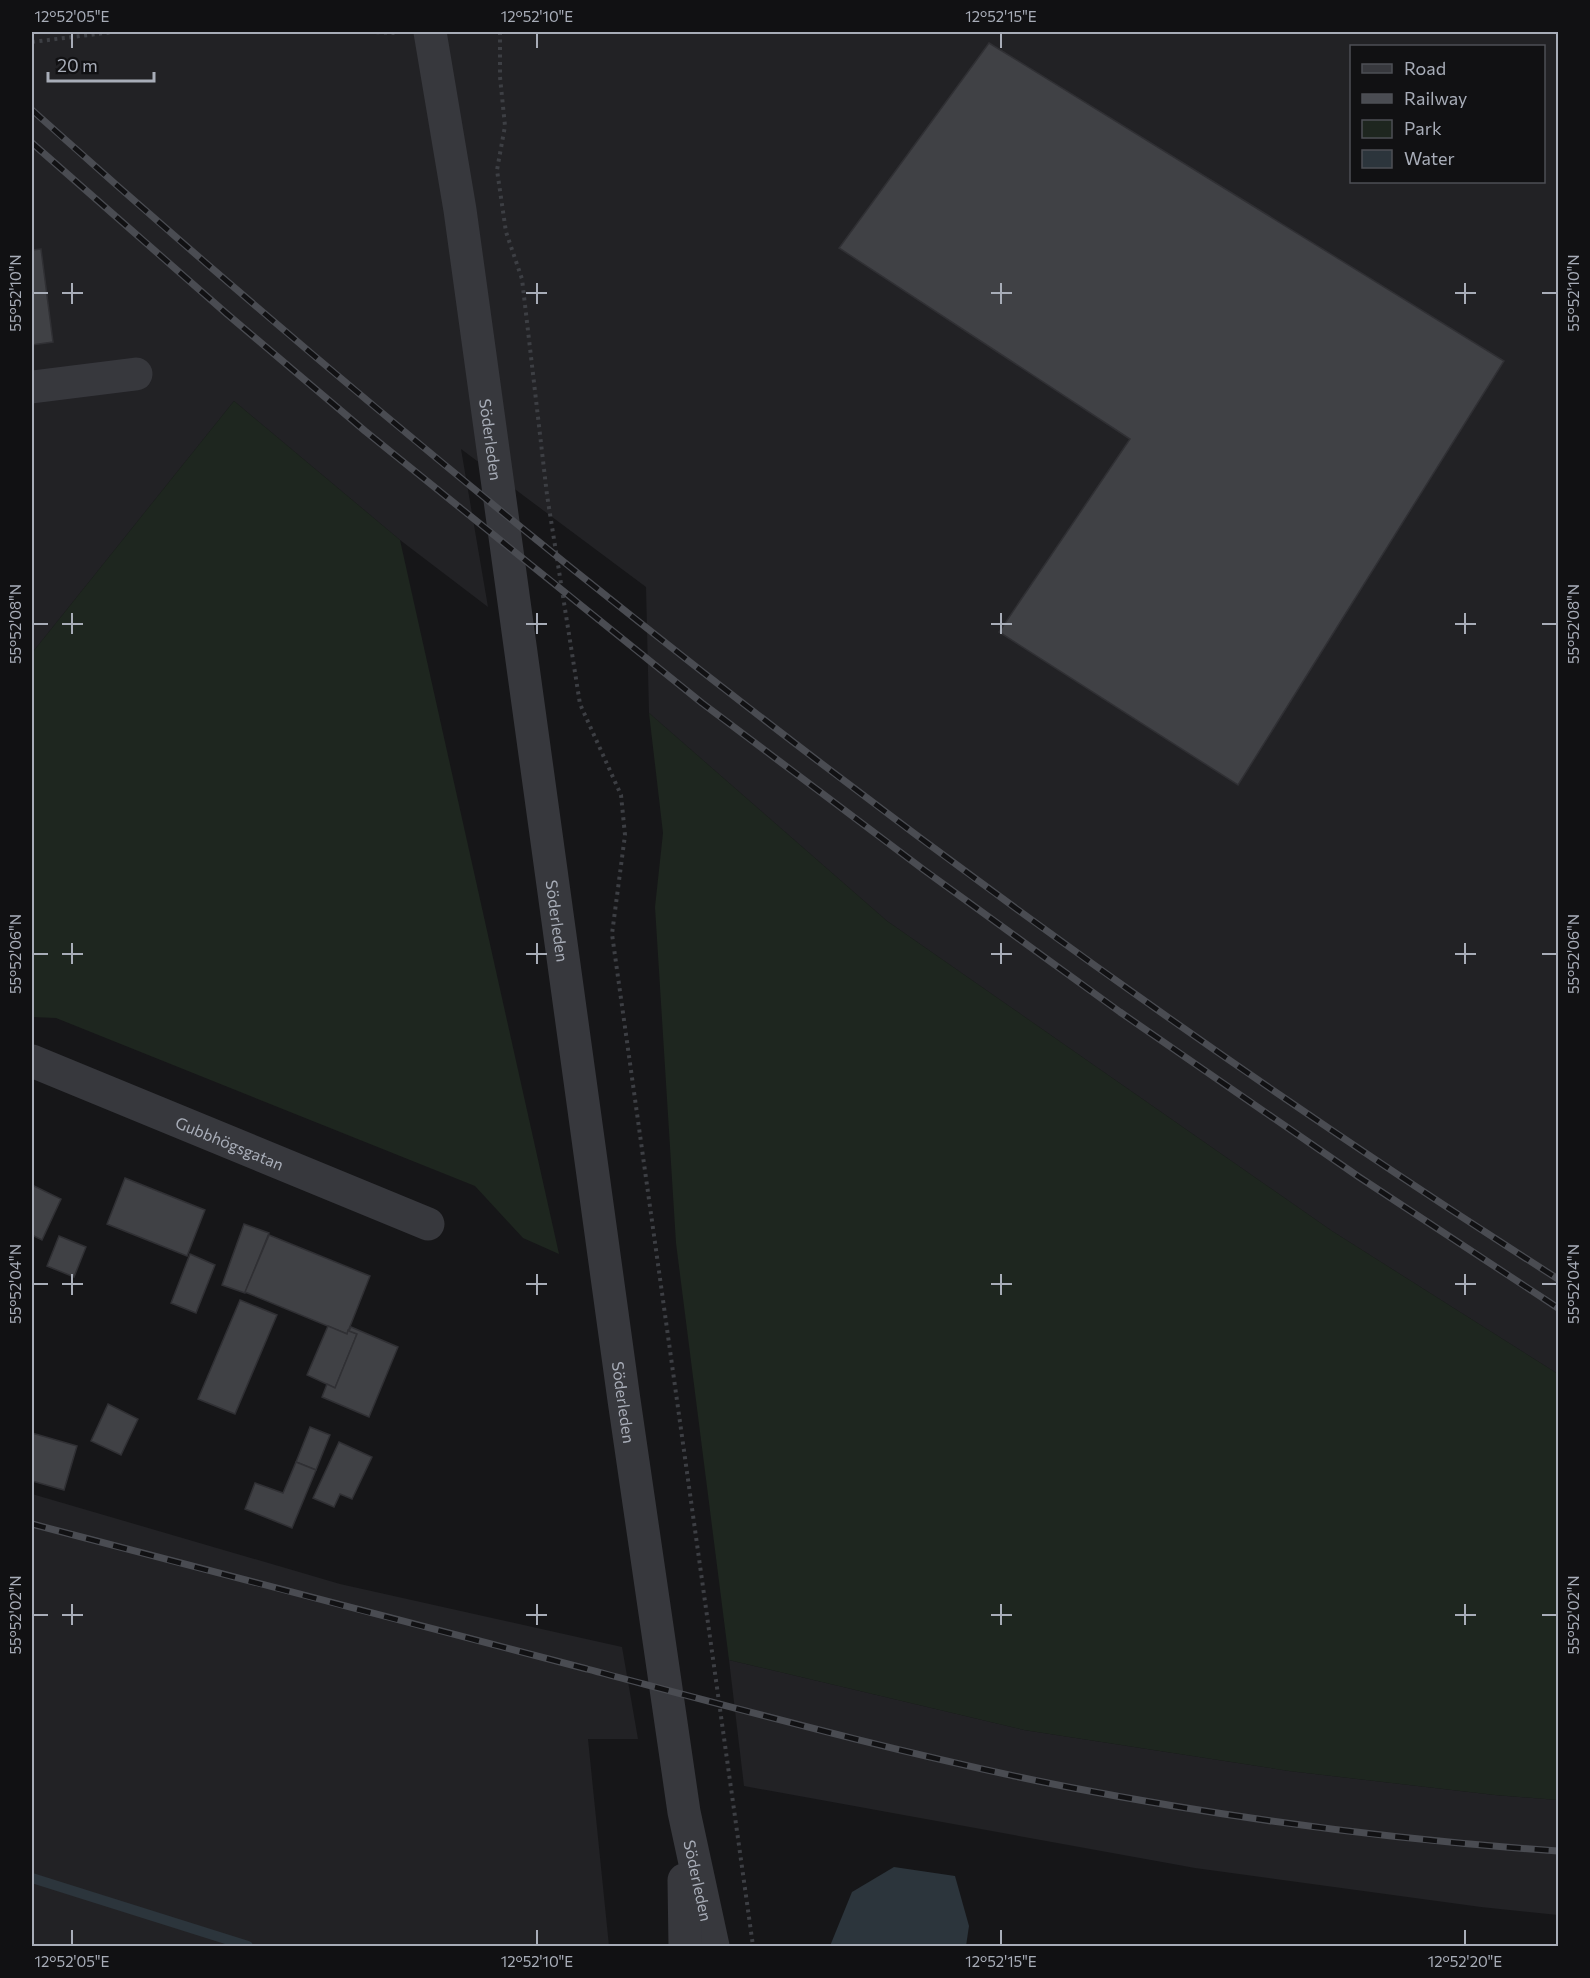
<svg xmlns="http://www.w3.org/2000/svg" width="1590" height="1978" font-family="Commissioner,sans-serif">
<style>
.built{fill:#222225;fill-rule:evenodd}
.green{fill:#1e261f}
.water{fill:#2c353c}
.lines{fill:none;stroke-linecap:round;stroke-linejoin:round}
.stream{stroke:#2c353c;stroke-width:10}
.building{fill:#404145;stroke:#303034;stroke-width:1.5}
.path{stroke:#3d3f44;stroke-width:4;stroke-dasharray:3 4.5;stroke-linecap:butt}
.minor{stroke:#37383d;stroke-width:33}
.tertiary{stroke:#37383d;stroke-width:33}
.rail-casing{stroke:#4a4c52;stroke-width:7}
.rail{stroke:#111113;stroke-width:4.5;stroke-dasharray:14;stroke-linecap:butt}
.ticks{fill:none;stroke:#a8adb8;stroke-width:2}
.labels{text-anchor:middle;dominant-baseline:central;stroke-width:5;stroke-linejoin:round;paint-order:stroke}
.street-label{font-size:16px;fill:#a8adb8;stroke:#111113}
.neatline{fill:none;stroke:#a8adb8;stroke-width:2}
.ticks-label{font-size:15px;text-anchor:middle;fill:#a8adb8}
</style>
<rect width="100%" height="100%" fill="#161618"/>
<!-- built -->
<g class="built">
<path d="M32,32H1558V1374L1332,1231L887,921L649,713L646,587L461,449L488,607L400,540L234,401L32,653ZM1352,46H1544V182H1352Z"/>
<polygon points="32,1494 340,1584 622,1647 638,1739 588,1739 609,1946 32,1946"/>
<polygon points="729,1660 1024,1730 1289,1771 1495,1795 1558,1800 1558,1915 1481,1907 1195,1868 744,1786"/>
</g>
<!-- green -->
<g class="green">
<polygon points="234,401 400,540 559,1254 523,1238 475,1186 56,1018 32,1017 32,653"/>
<polygon points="649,713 887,921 1332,1231 1558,1374 1558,1800 1495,1795 1289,1771 1024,1730 729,1660 676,1243 655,907 663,833"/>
</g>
<!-- water -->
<polygon class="water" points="894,1867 955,1876 969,1926 966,1946 830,1946 852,1892"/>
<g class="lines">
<!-- stream -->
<polyline class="stream" points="32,1878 248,1946"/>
</g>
<!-- building -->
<g class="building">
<polygon points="989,43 1504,361 1238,785 999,632 1130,439 839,248"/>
<polygon points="41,249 53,342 32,345 32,250"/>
<polygon points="125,1178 205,1210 187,1256 107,1224"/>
<polygon points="32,1185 61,1199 42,1240 32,1235"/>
<polygon points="244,1224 269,1233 245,1293 222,1285"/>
<polygon points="269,1235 370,1276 347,1334 245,1292"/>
<polygon points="59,1236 86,1247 74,1277 47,1266"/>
<polygon points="190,1254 215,1265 196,1313 171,1303"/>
<polygon points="240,1300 277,1315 235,1414 198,1399"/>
<polygon points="328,1326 347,1334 348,1330 357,1334 335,1388 307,1375"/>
<polygon points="351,1327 398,1347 369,1417 322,1397 327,1384 335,1388 357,1334 349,1331"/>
<polygon points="108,1404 138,1419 121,1455 91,1441"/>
<polygon points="310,1427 330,1435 316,1470 296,1462"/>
<polygon points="32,1433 77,1446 64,1490 32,1481"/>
<polygon points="339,1442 372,1457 352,1499 340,1494 334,1507 313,1498"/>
<polygon points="296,1462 316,1470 292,1528 245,1509 255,1483 283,1493"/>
</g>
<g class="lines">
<!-- path -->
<g class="path">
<polyline points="369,32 398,33"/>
<polyline points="500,32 500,77 505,126 497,170 506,232 522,279 547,495 580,704 621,795 625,835 612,934 753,1946"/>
<polyline points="32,42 113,32"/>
</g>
<!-- minor -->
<g class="minor">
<polyline points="32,387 136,374"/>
<path id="s1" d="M32,1061L428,1224"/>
</g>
<!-- tertiary -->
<g class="tertiary">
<path id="s2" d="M430,32L460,210L624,1400L684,1812L713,1946"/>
<polyline points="684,1880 685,1946"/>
</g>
<!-- rail casing -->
<g class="rail-casing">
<g id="rail">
<path d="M32,110C509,537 1018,934 1558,1279"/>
<polyline points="32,143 227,314 365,431 702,703 924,870 1120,1012 1359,1177 1558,1308"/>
<path d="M32,1524C217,1573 402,1621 587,1669C746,1711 906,1755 1068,1787C1229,1818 1394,1840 1558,1851"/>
</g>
</g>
<!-- rail -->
<use href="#rail" class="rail"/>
</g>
<!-- ticks -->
<path class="ticks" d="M72,33V48M537,33V48M1001,33V48M72,283V304M537,283V304M1001,283V304M1465,283V304M33,293H48M62,293H83M526,293H547M991,293H1012M1455,293H1476M1542,293H1557M72,613V634M537,613V634M1001,613V634M1465,613V634M33,624H48M62,624H83M526,624H547M991,624H1012M1455,624H1476M1542,624H1557M72,943V964M537,943V964M1001,943V964M1465,943V964M33,954H48M62,954H83M526,954H547M991,954H1012M1455,954H1476M1542,954H1557M72,1274V1295M537,1274V1295M1001,1274V1295M1465,1274V1295M33,1284H48M62,1284H83M526,1284H547M991,1284H1012M1455,1284H1476M1542,1284H1557M72,1604V1625M537,1604V1625M1001,1604V1625M1465,1604V1625M33,1615H48M62,1615H83M526,1615H547M991,1615H1012M1455,1615H1476M1542,1615H1557M72,1930V1945M537,1930V1945M1001,1930V1945M1465,1930V1945"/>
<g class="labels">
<!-- street labels -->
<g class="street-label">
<text stroke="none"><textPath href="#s2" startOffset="412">Söderleden</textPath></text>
<text stroke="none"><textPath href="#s2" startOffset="898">Söderleden</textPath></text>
<text stroke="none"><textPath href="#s1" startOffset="214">Gubbhögsgatan</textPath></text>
<text stroke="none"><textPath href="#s2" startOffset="1384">Söderleden</textPath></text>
<text stroke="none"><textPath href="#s2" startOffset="1868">Söderleden</textPath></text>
</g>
</g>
<!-- border -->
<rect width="1590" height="1978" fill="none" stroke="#111113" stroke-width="66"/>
<!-- legend -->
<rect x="1350" y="45" width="195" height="138" fill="#111113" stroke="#4d4f55" stroke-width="1.5"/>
<rect x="1362" y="64" width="30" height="9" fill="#37383d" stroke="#4d4f55" stroke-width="1.5"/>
<text x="1404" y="75" font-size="18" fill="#a8adb8">Road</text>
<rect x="1362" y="94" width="30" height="9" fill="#4a4c52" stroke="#4d4f55" stroke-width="1.5"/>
<text x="1404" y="105" font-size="18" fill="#a8adb8">Railway</text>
<rect x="1362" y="120" width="30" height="18" fill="#1e261f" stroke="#4d4f55" stroke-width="1.5"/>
<text x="1404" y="135" font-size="18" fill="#a8adb8">Park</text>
<rect x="1362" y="150" width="30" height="18" fill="#2c353c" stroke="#4d4f55" stroke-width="1.5"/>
<text x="1404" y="165" font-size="18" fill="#a8adb8">Water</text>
<!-- scale -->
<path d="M48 72v9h106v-9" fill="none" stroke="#a8adb8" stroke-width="3"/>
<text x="57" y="72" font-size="18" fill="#a8adb8" stroke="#111113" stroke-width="4.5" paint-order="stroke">20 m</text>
<rect x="33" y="33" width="1524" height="1912" class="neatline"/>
<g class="ticks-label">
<text x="72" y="22">12°52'05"E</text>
<text x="537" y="22">12°52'10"E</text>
<text x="1001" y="22">12°52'15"E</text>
<text transform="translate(16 293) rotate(-90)" y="5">55°52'10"N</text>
<text transform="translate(1574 293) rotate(-90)" y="5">55°52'10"N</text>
<text transform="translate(16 624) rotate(-90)" y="5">55°52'08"N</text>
<text transform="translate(1574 624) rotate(-90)" y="5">55°52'08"N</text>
<text transform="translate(16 954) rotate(-90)" y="5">55°52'06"N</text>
<text transform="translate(1574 954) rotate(-90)" y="5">55°52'06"N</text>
<text transform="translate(16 1284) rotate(-90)" y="5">55°52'04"N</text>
<text transform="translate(1574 1284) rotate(-90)" y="5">55°52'04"N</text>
<text transform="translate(16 1615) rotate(-90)" y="5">55°52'02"N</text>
<text transform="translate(1574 1615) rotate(-90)" y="5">55°52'02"N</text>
<text x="72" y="1967">12°52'05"E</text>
<text x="537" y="1967">12°52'10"E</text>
<text x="1001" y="1967">12°52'15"E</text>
<text x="1465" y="1967">12°52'20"E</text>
</g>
</svg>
